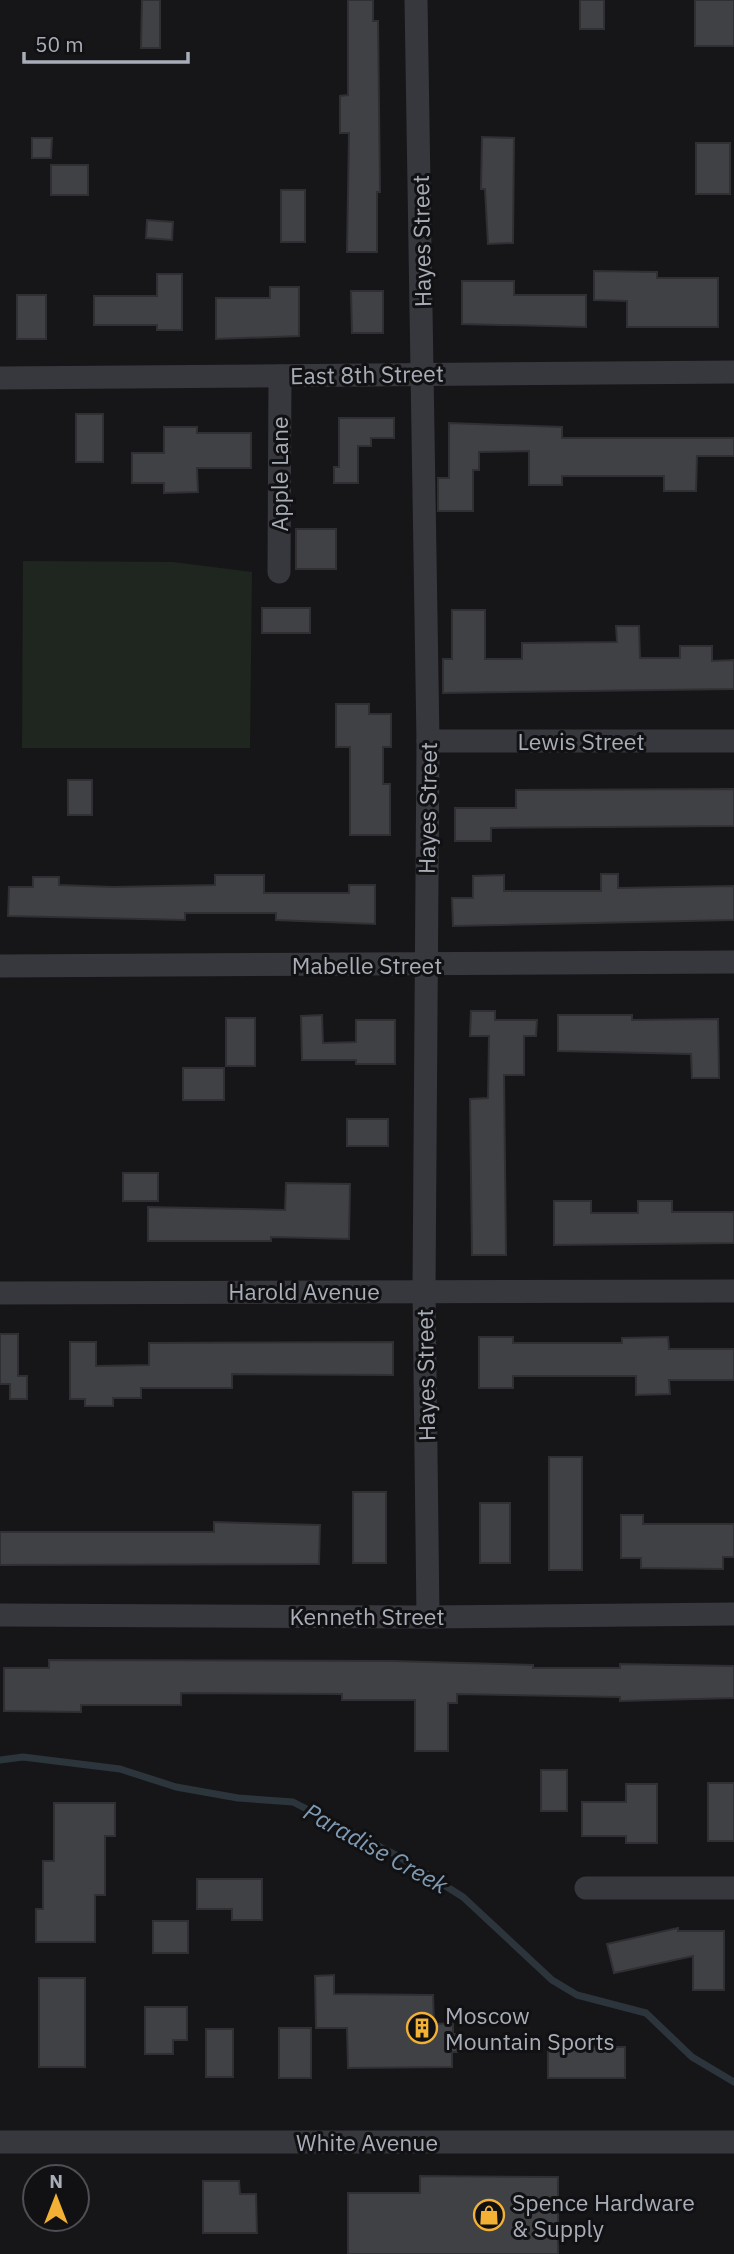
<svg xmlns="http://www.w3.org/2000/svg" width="734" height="2254" font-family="'IBM Plex Sans',sans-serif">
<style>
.green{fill:#1e261f}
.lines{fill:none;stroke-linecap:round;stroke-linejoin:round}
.stream{stroke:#2c353c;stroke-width:7}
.building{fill:#404145;stroke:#303034;stroke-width:2}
.minor{stroke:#37383d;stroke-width:23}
.labels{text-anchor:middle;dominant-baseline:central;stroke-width:6;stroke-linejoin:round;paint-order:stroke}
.street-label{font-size:23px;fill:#a8adb8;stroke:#111113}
.poi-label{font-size:23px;fill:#a8adb8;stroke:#111113;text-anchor:start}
.water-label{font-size:24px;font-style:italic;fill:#7f9bb3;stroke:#111113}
</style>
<rect width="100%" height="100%" fill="#161618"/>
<!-- green -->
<polygon class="green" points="23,561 173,562 252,572 250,748 22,748"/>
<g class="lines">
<!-- stream -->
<polyline class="stream" points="0,1760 23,1757 120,1769 176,1787 238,1798 293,1802 398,1856 463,1897 552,1980 577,1995 646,2013 692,2057 734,2082"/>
</g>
<!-- building -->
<g class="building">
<polygon points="142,0 160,0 160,48 141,48"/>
<polygon points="348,0 373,0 373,21 378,21 380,192 377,192 377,252 347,252 349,133 340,133 340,96 348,95"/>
<rect x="580" y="0" width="24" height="29"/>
<rect x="695" y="0" width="39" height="46"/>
<polygon points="482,137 514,138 513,243 488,244 485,189 481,189"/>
<polygon points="32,138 52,138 51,158 32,158"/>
<rect x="696" y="143" width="34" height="51"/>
<rect x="51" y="165" width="37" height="30"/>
<rect x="281" y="190" width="24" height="52"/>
<polygon points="147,220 173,222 172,240 146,238"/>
<polygon points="594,271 657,272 657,278 718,278 718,327 627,327 627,301 594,300"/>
<polygon points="157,274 182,274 182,330 157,330 157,325 94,325 94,296 157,296"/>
<polygon points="462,281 514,281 514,295 586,295 586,327 462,324"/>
<polygon points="270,287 299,287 299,336 216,339 216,298 270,298"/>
<polygon points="351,291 383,291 383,333 352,333"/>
<rect x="17" y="295" width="29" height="44"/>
<rect x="76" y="414" width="27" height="48"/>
<polygon points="339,418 394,418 394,438 371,438 371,446 358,446 358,483 334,483 334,467 339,467"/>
<polygon points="449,423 562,427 562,438 734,438 734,456 697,456 696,491 664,491 664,476 562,476 562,485 529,485 529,451 479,452 479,470 473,470 473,511 438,511 438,478 449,478"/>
<polygon points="164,427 197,427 197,433 251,433 251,468 197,468 198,492 164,493 164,483 132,483 132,453 164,453"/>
<rect x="296" y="529" width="40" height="40"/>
<rect x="262" y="608" width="48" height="25"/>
<polygon points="452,610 485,610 485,659 522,659 522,643 617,642 616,626 639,626 640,658 680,658 680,646 712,646 712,661 734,660 734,689 443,693 443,659 452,659"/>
<polygon points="336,704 369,704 369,714 391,714 391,747 383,747 383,784 390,784 390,835 350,835 350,747 336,747"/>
<rect x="68" y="780" width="24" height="35"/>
<polygon points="734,789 734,826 491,828 491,841 455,841 455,808 516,808 516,790"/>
<polygon points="601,874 618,874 618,888 734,886 734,920 453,926 452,898 473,898 473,876 504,875 504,891 601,891"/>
<polygon points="215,875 264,875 264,893 349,893 349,885 375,885 375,924 276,920 276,913 185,913 185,920 8,916 9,887 33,887 33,877 59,877 59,885 113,887 215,885"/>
<polygon points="471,1011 495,1011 495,1020 537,1020 536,1036 524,1036 524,1075 504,1075 506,1255 472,1255 470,1099 488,1098 489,1036 470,1036"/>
<polygon points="322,1015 323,1043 356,1042 356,1020 395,1020 395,1064 356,1064 356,1060 302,1060 301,1016"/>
<polygon points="558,1015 632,1015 632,1020 718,1019 719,1078 692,1078 691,1054 558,1051"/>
<rect x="226" y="1018" width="29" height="48"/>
<rect x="183" y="1068" width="41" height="32"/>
<rect x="347" y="1119" width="41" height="27"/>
<rect x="123" y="1173" width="35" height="28"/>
<polygon points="286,1183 350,1184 349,1239 271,1237 271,1241 148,1241 148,1207 285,1210"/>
<polygon points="554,1201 591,1201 591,1213 638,1213 638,1201 672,1201 672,1212 734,1212 734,1243 554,1245"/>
<polygon points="0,1334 18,1334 18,1376 27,1376 27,1399 10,1399 10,1384 0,1384"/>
<polygon points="479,1337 513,1337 513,1343 622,1343 622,1338 668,1337 669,1349 734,1349 734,1380 669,1380 670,1394 636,1395 636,1376 513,1376 513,1388 479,1388"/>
<polygon points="70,1342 96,1342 96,1366 149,1365 149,1343 393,1342 393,1375 232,1374 232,1388 141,1388 141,1398 113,1398 113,1406 85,1406 85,1399 70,1399"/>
<rect x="549" y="1457" width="33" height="113"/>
<rect x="353" y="1492" width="33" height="71"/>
<rect x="480" y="1503" width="30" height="60"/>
<polygon points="621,1515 643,1515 643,1524 734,1524 734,1557 723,1557 723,1569 641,1568 641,1558 621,1558"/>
<polygon points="214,1522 320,1525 319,1564 0,1565 0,1532 214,1532"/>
<polygon points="49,1660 393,1661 533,1665 533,1668 620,1668 620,1664 734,1666 734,1698 620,1701 620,1697 457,1694 457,1703 448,1703 448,1751 415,1751 415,1700 342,1700 342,1694 181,1693 181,1705 81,1705 81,1712 4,1711 4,1668 49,1668"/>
<rect x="541" y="1770" width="26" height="41"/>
<rect x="708" y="1783" width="26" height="58"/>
<polygon points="626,1784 657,1784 657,1843 626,1843 626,1836 582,1836 582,1802 626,1802"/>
<polygon points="54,1803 115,1803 115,1836 105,1836 105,1895 95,1895 95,1942 36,1942 36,1909 43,1909 43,1861 54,1861"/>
<polygon points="197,1879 262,1879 262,1920 232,1920 232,1909 197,1909"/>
<rect x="153" y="1921" width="35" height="32"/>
<polygon points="678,1928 678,1931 724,1931 724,1990 693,1990 693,1956 614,1973 607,1944"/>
<polygon points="334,1975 334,1994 433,1995 434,2024 453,2023 453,2034 461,2034 461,2052 452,2052 452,2067 348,2068 347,2028 316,2028 315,1976"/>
<rect x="39" y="1978" width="46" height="89"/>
<polygon points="145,2007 187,2007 187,2040 173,2040 173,2054 145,2054"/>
<rect x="279" y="2028" width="32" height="50"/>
<rect x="206" y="2029" width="27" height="48"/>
<rect x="548" y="2047" width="77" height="31"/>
<polygon points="420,2176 558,2177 558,2254 348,2254 348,2193 420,2193"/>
<polygon points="203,2181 239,2181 240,2194 256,2194 257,2233 203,2233"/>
</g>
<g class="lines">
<!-- minor -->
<g class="minor">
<polyline points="416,0 428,741 424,1290 428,1617"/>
<polyline points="0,378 734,372"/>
<polyline points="279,572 280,376"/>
<polyline points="428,741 734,741"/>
<polyline points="0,966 734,962"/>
<polyline points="0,1293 734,1291"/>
<polyline points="0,1615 428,1617 734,1614"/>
<polyline points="586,1888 734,1888"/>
<polyline points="0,2142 734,2142"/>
</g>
</g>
<!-- icons -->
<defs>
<g id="building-ring" transform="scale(1.575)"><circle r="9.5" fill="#111113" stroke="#f2b134" stroke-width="1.5"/><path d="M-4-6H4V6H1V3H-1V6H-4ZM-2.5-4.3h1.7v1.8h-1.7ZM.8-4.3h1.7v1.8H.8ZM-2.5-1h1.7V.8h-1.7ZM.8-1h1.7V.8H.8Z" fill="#f2b134"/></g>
<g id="shop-ring" transform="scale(1.575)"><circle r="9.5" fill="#111113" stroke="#f2b134" stroke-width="1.5"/><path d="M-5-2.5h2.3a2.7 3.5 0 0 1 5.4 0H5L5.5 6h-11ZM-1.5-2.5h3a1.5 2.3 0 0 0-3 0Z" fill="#f2b134"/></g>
</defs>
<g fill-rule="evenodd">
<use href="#building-ring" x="422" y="2028"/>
<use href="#shop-ring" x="489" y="2215"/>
</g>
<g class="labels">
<!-- street labels -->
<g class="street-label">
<text transform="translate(421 241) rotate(-91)">Hayes Street</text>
<text transform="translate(367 374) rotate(-1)">East 8th Street</text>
<text transform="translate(279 474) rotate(-90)">Apple Lane</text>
<text x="581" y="741">Lewis Street</text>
<text transform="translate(427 808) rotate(-89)">Hayes Street</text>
<text x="367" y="965">Mabelle Street</text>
<text x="304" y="1291">Harold Avenue</text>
<text transform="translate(425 1375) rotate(-91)">Hayes Street</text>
<text x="367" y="1616">Kenneth Street</text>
<text x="367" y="2142">White Avenue</text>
</g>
<!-- poi labels -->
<g class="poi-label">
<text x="445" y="2015">Moscow<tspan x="445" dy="26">Mountain Sports</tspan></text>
<text x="512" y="2202">Spence Hardware<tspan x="512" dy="26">&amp; Supply</tspan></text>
</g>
<!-- water labels -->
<g class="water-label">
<text transform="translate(376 1848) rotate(29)">Paradise Creek</text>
</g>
</g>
<!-- north arrow -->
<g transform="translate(56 2198)"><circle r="33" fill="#111113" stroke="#4d4f55" stroke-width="2"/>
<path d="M0-5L12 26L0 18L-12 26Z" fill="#f2b134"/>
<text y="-10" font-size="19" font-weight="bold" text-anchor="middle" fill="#a8adb8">N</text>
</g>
<!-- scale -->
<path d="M24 52v10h164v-10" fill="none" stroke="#a8adb8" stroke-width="3.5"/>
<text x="35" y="52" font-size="21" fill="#a8adb8" stroke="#111113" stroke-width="5" paint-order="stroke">50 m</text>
</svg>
